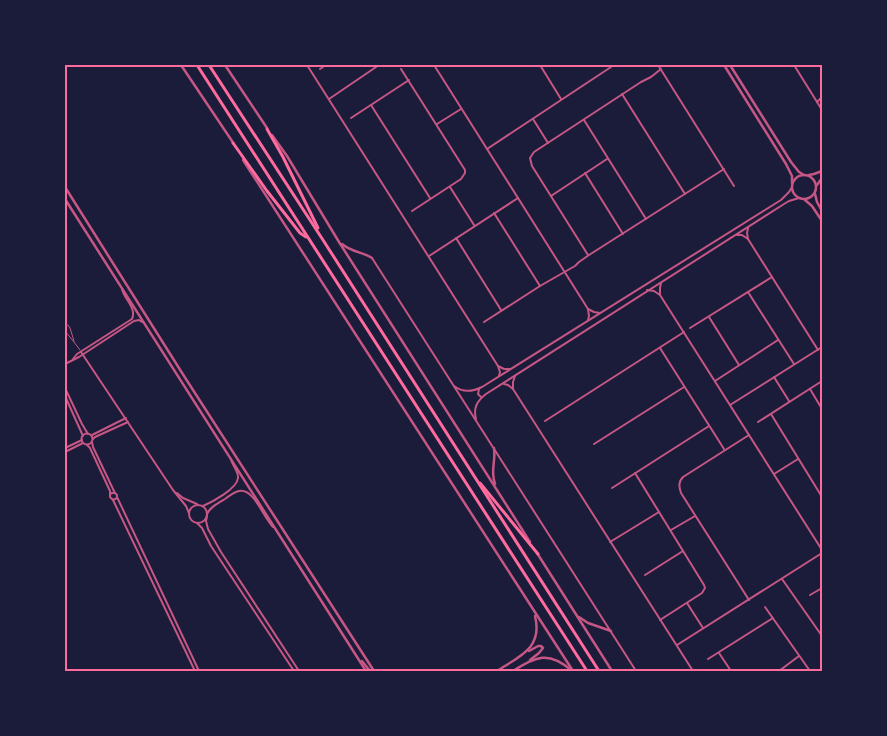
<svg xmlns="http://www.w3.org/2000/svg" width="887" height="736" font-family="'Archivo Narrow',sans-serif">
<style>
.lines{fill:none;stroke-linecap:round;stroke-linejoin:round}
.service{stroke:#c65784;stroke-width:1}
.minor{stroke:#c65784;stroke-width:2}
.tertiary{stroke:#c65784;stroke-width:2.5}
.trunk{stroke:#ff6b9d;stroke-width:3}
.neatline{fill:none;stroke:#ff6b9d;stroke-width:2}
</style>
<rect width="100%" height="100%" fill="#1b1b3a"/>
<g class="lines">
<!-- service -->
<g class="service">
<polyline points="65,325 68,325 70,328 74,341"/>
<polyline points="65,331 74,342 80,350"/>
</g>
<!-- minor -->
<g class="minor">
<polyline points="307,65 498,366 500,372 499,376"/>
<polyline points="434,65 588,309 589,316 588,320"/>
<polyline points="540,65 561,99"/>
<polyline points="658,65 734,186"/>
<polyline points="794,65 822,110"/>
<polyline points="559,66 561,65"/>
<polyline points="320,69 326,65"/>
<polyline points="401,69 465,170 465,173 461,179 412,211"/>
<polyline points="622,94 685,194"/>
<polyline points="329,99 379,65"/>
<polyline points="817,102 822,97"/>
<polyline points="371,105 430,198"/>
<polyline points="351,118 409,80"/>
<polyline points="533,119 548,143"/>
<polyline points="584,120 646,219"/>
<polyline points="437,124 461,109"/>
<polyline points="487,149 614,65"/>
<polyline points="585,173 623,234"/>
<polyline points="450,187 474,225"/>
<polyline points="551,196 607,159"/>
<polyline points="494,213 540,286"/>
<polyline points="748,228 747,233 748,239 818,350"/>
<polyline points="737,235 742,235 748,239"/>
<polyline points="456,238 501,310"/>
<polyline points="588,255 532,166 530,158 534,152 641,82 651,77 661,69"/>
<polyline points="429,256 518,198"/>
<path d="M372,258C459,396 549,533 636,671"/>
<polyline points="647,290 654,291 660,295 822,550"/>
<polyline points="748,292 794,364"/>
<polyline points="660,295 660,288 661,283"/>
<polyline points="588,309 594,312 600,313"/>
<polyline points="709,317 739,365"/>
<polyline points="484,322 540,286 575,266 579,262 589,255 724,169"/>
<polyline points="690,328 772,277"/>
<polyline points="660,348 724,449"/>
<polyline points="81,352 173,490 186,506 189,513"/>
<path d="M73,359L77,354L132,319C137,308 124,299 122,289"/>
<polyline points="65,364 79,357 134,321 139,320 142,322"/>
<polyline points="498,366 504,369 510,369"/>
<polyline points="774,377 789,401"/>
<polyline points="715,381 778,340"/>
<polyline points="504,384 508,385 513,389 693,671"/>
<path d="M454,386C463,393 472,392 482,387L781,200L789,192L792,187"/>
<polyline points="65,388 82,424 88,434"/>
<polyline points="479,389 478,394 481,397"/>
<polyline points="513,389 513,382 515,376"/>
<polyline points="810,389 822,409"/>
<polyline points="65,396 83,436"/>
<polyline points="730,405 822,347"/>
<polyline points="771,414 822,497"/>
<path d="M476,419C473,408 477,401 486,394L784,204L789,201L799,198"/>
<polyline points="545,421 684,332"/>
<polyline points="758,422 822,381"/>
<circle cx="87" cy="439" r="5.5"/>
<polyline points="92,435 126,418"/>
<polyline points="93,439 95,437 128,422"/>
<polyline points="92,442 93,447 113,489 115,493"/>
<polyline points="594,444 684,387"/>
<polyline points="87,445 90,448 110,491 110,497 113,500 117,498 117,495 115,493 112,493 110,494"/>
<polyline points="65,448 82,440"/>
<polyline points="65,452 83,443"/>
<polyline points="635,473 704,585 705,588 702,593 660,620"/>
<polyline points="774,474 798,459"/>
<polyline points="612,488 709,426"/>
<polyline points="177,493 183,498 197,504"/>
<polyline points="117,497 199,671"/>
<polyline points="113,500 195,671"/>
<circle cx="198" cy="514" r="9"/>
<path d="M203,506C212,502 237,489 238,478C239,472 232,465 231,459"/>
<path d="M207,514C210,507 218,503 225,499C229,496 234,492 239,491C254,488 263,517 273,527"/>
<polyline points="207,516 206,521 208,529 221,552 299,671"/>
<polyline points="197,523 202,528 211,546 294,671"/>
<polyline points="671,530 695,516"/>
<polyline points="610,542 659,512"/>
<polyline points="645,575 683,551"/>
<polyline points="782,579 822,636"/>
<polyline points="810,595 822,588"/>
<path d="M749,600L681,493C679,487 678,482 683,477L749,435"/>
<polyline points="687,603 703,628"/>
<polyline points="765,607 810,671"/>
<polyline points="677,645 822,553"/>
<polyline points="719,653 731,671"/>
<polyline points="708,659 773,618"/>
<polyline points="779,671 799,656"/>
</g>
<!-- tertiary -->
<g class="tertiary">
<polyline points="181,65 234,144"/>
<polyline points="225,65 267,128"/>
<polyline points="724,65 786,164 792,176 792,183"/>
<polyline points="730,65 791,162 799,172 804,175"/>
<polyline points="272,135 287,156 339,242 530,542"/>
<polyline points="243,160 573,671"/>
<circle cx="804" cy="187" r="12"/>
<polyline points="809,175 814,174 822,171"/>
<polyline points="817,185 822,178"/>
<polyline points="65,187 184,376 374,671"/>
<polyline points="815,194 817,202 822,211"/>
<polyline points="65,199 366,671"/>
<polyline points="805,200 812,206 822,221"/>
<path d="M342,244C351,252 363,252 372,258"/>
<path d="M494,448C496,462 490,470 495,484"/>
<polyline points="537,553 612,671"/>
<polyline points="579,617 588,623 611,631"/>
<polyline points="529,651 538,646 541,646 543,648 539,653 530,660"/>
<polyline points="362,661 370,671"/>
<path d="M497,671C520,656 543,648 535,616"/>
<path d="M513,671C536,656 549,651 571,670"/>
</g>
<!-- trunk -->
<g class="trunk">
<polyline points="197,65 587,671"/>
<polyline points="209,65 323,240 599,671"/>
<polyline points="267,129 283,157 318,228"/>
<polyline points="233,143 267,191 300,233 306,237"/>
<polyline points="480,483 538,554"/>
</g>
</g>
<!-- border -->
<rect width="887" height="736" fill="none" stroke="#1b1b3a" stroke-width="132"/>
<rect x="66" y="66" width="755" height="604" class="neatline"/>
</svg>
